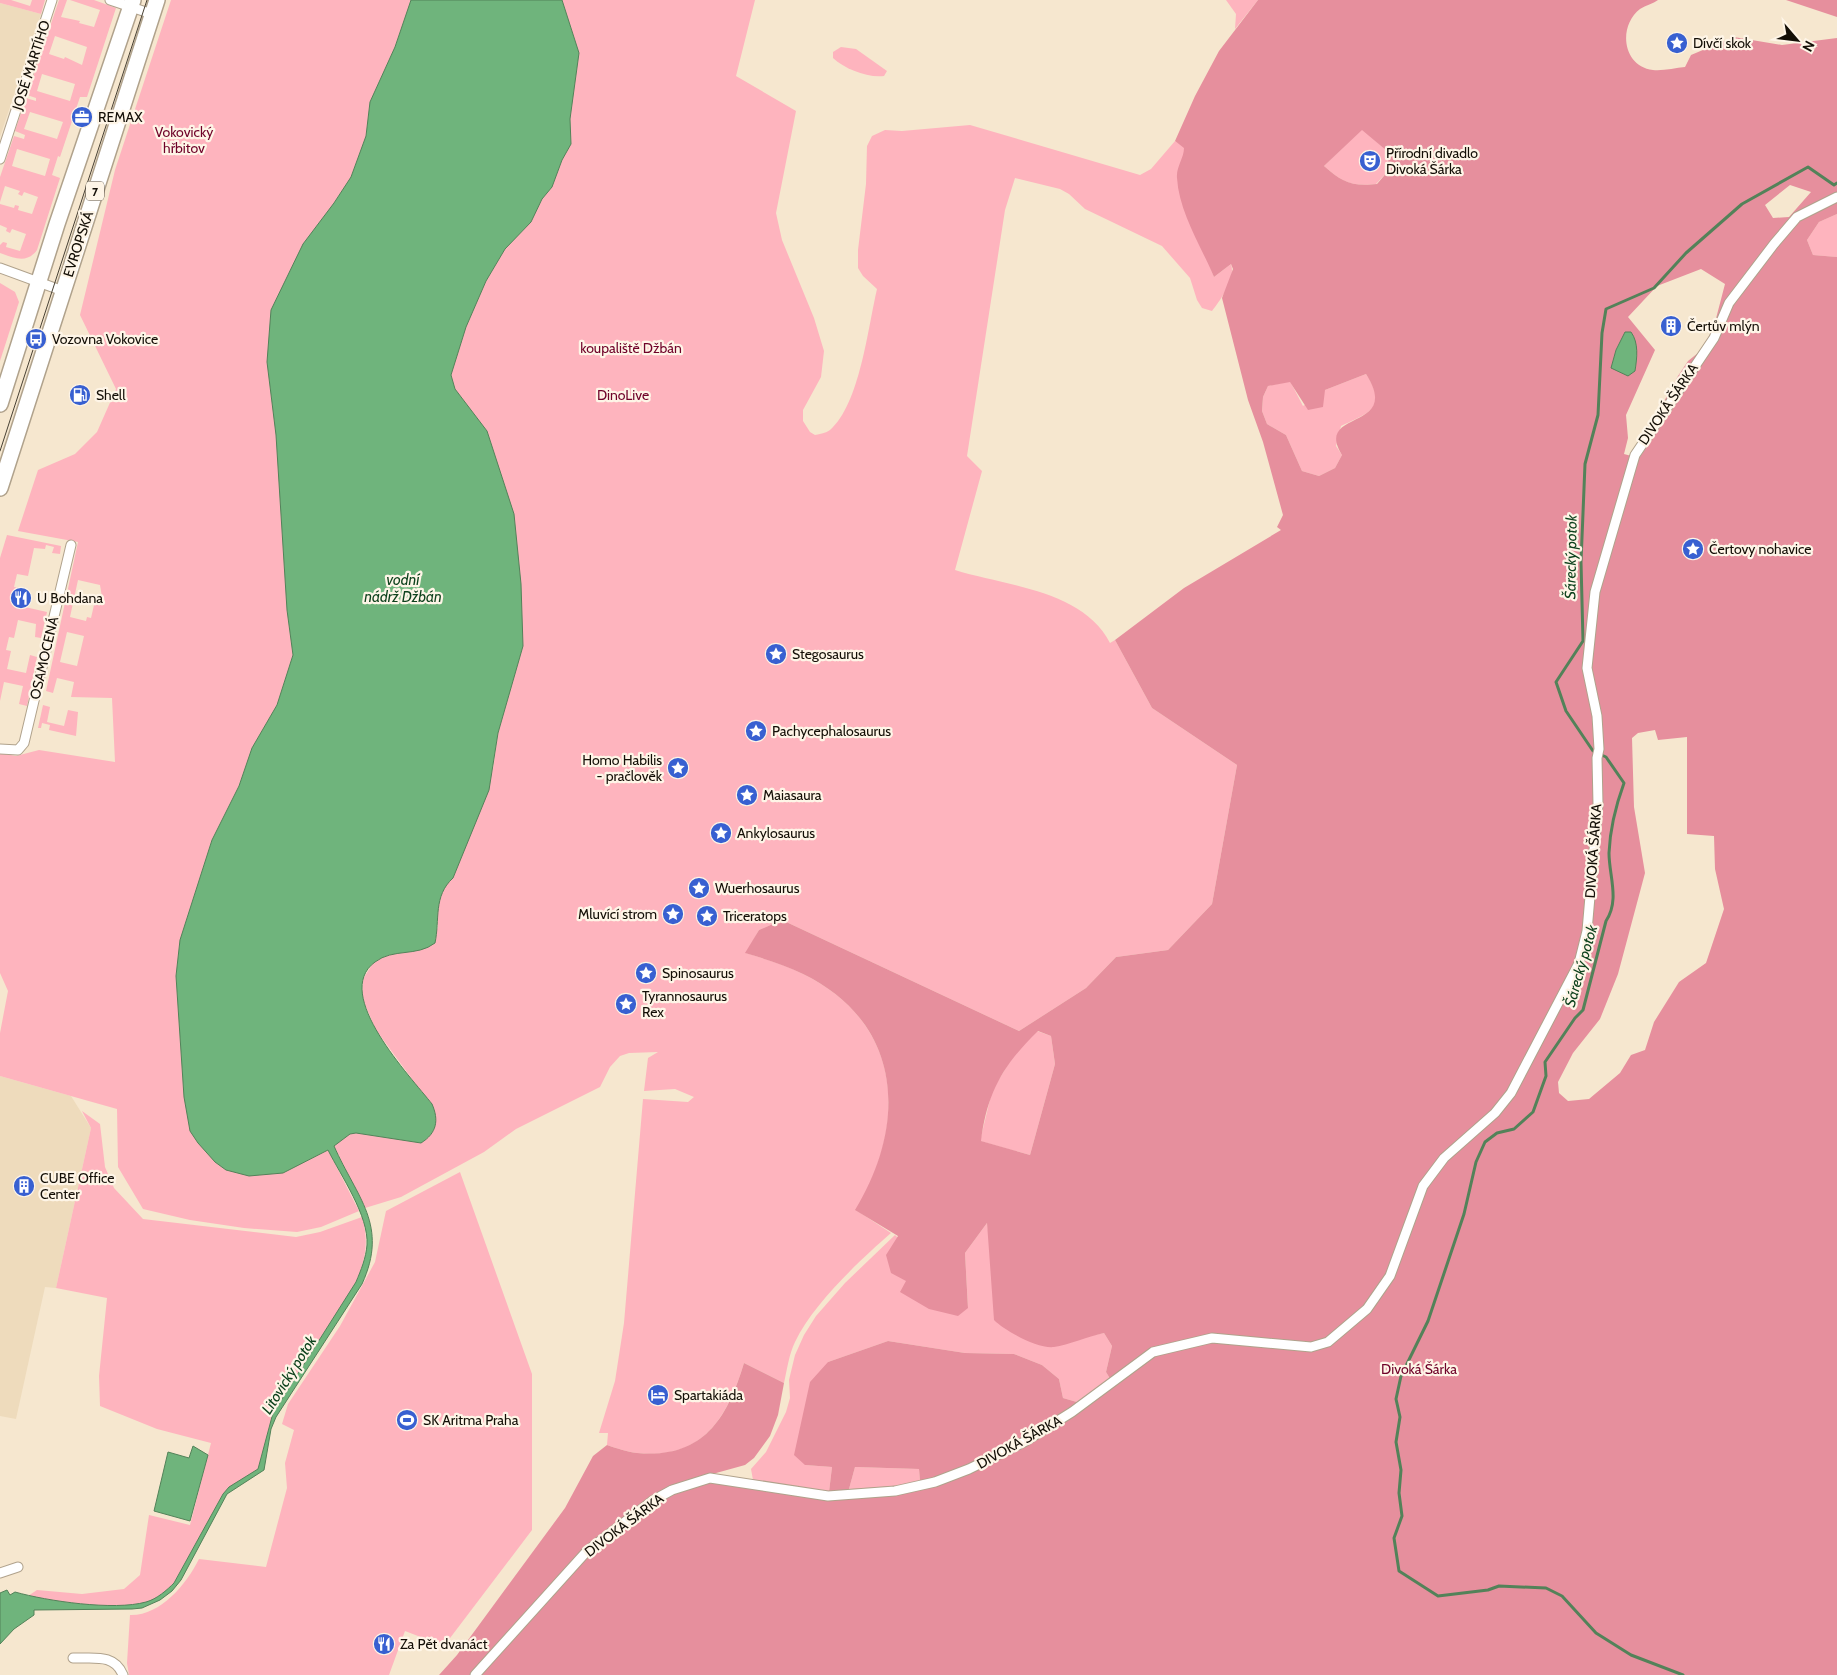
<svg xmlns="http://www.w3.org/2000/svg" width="1837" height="1675" font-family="Cabin,sans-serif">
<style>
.built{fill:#eedbbc}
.green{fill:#feb4be;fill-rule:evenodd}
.forest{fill:#e68f9d;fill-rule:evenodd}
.water{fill:#6fb47c;stroke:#538259}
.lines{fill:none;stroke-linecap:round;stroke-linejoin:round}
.stream{stroke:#538259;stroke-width:3}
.street-casing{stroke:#b0a28c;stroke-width:11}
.primary-casing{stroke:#b0a28c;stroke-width:18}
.street{stroke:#fff;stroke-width:9}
.primary{stroke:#fff;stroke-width:15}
.tram{stroke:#474034;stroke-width:1}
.labels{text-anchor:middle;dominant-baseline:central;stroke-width:4.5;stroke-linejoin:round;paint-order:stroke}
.shield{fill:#fef5e7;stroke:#5a534a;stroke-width:1}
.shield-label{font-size:12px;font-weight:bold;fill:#130e06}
.poi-label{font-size:14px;fill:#130e06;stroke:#fef5e7;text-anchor:start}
.street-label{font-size:14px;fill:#130e06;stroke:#fef5e7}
.park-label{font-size:14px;fill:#6f0229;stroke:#fef5e7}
.water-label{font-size:15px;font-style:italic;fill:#0e421d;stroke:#fef5e7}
</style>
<rect width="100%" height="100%" fill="#f6e7cf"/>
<!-- built -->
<g class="built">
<polygon points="0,3 41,14 0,137"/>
<polygon points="0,1076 71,1096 91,1128 56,1288 45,1287 16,1419 0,1416"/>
</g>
<!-- green -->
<g class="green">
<polygon points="0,0 11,0 30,6 32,0 45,0 41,14 0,3"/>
<path d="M59,0H67L61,17L80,21L79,23L94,27L100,10L70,0H94L116,8L87,97H80L60,157L58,156L52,175L60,178L37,250C27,264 14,258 0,253V245L3,242L7,243L6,247L20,251L26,234L12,229L10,233L6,231L7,228L0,225V204L14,208L15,205L19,206L18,210L32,214L38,197L24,192L22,196L18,194L20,191L5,186L0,202V177L14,136L24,139L25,135L15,131L26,98L36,101V98L27,95ZM55,36L87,47L82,65L65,57L64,59L49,54ZM42,74L75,84L70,101L37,91ZM30,112L63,122L57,139L24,129ZM17,149L50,159L45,176L12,166Z"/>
<path d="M171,0H411L395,47L370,102L366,136L351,177L334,203L267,362L277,441L287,610L293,655L277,705L252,748L239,786L212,840L180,940L176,976L184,1097L283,1173L328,1150L359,1211L321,1227L297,1232L244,1228L190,1220L143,1209L118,1167L117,1109L0,1076V1033L8,991L0,973V753L16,756L39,750L115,762L112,698L71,697L74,682L57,678L53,693L46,691L78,542L18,531L38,470L75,454L97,432L116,389L80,315L115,170ZM78,580L100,585L103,603L91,601L90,604L94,605L91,618L87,617L86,621L70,617ZM67,632L84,636L77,666L60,662Z"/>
<path d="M562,0H755L736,76L796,111L776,213L782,240L814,318L824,351L821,377L803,410V421L810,432L815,435C820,434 826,433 830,430C860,404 868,327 877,289L863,276L858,268V250L866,184L867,146L872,136L885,130L902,131L970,125L1140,175L1151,169L1175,141L1184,147V155L1177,175L1214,277L1231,264C1236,279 1221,299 1212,311L1202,308L1197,300L1190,278L1162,246L1085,209L1069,194L1060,189L1015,178L1005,210L967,456L982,471L955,570C1006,586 1083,590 1110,643L1115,640L1152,708L1237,765L1212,904L1168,950L1116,957L1086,988L1019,1031L782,920L759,930L746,953C765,959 785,965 803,974C903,1023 908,1123 856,1210L891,1233C859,1261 813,1304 795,1342C789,1354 787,1370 784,1383L744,1363C727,1419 702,1460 637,1453C627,1452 616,1448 607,1445L608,1433H599L615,1381L624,1323L643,1099L688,1102L694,1097L675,1089L644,1091L648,1058L658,1052L629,1053L620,1056L610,1067L600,1087L516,1129L484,1152L401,1197L365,1208L334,1146L350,1134L356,1133L421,1143L412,1079L376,1030L362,998L363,979L373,963L385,955L410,952L438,928C436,909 438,891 453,878L493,769L498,733L523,646L487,431L455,389L451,375L466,327L486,281L505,249L531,222L542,199L552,187L562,160L571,144L570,119L579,53Z"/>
<polygon points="1226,0 1258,0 1235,29 1236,14"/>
<path d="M841,47L856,49L887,71L884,76C867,78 845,69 833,58V52Z"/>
<path d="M1362,129L1387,151L1389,170L1376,184C1352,187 1342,182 1324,166Z"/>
<polygon points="1837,214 1837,257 1813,255 1807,240 1819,222"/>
<polygon points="0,283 15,292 19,302 0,361"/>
<path d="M1366,374C1388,408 1370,412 1341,426L1336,446L1342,455L1335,468L1319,476L1302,471L1286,435L1267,424L1262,411L1263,397L1268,386L1290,381L1303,406L1325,390Z"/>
<polygon points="7,535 61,546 60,554 52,553 54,547 46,545 45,549 34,548 28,576 17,574 14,587 19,588 16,605 47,612 41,638 35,637 36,624 18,620 14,638 9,637 6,650 11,651 7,669 26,673 30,655 37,657 27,706 19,704 23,686 4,682 0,701 0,558"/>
<polygon points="43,705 50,707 47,722 64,726 68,710 78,712 76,736 49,730 50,725 42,723 41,728 38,728"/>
<polygon points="1037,1031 1051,1036 1055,1064 1030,1155 980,1141 992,1091 1015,1053"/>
<path d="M82,1111L100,1124L105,1167L114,1188L143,1219L296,1237L320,1232L362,1217C369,1241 366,1259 356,1282L273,1413L258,1469L223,1494L174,1583C167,1590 157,1599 146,1602C120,1610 54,1603 28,1596L37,1590L82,1594L124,1589L140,1575L149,1515L190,1525L211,1443L157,1429L100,1406L99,1376L107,1298L56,1288L91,1128Z"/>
<path d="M460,1172L532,1374V1530L444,1646L405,1631L389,1675H129L127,1663L130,1615C160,1616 186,1585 199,1559L266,1567L287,1488L285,1463L294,1430L282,1424L288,1404L340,1326L375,1262L386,1211Z"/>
<polygon points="987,1223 990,1246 1080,1338 1104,1333 1112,1346 1106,1372 1114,1385 1087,1405 1063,1398 1059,1379 1042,1365 1014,1354 965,1353 888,1341 828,1362 805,1465 832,1467 829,1492 813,1492 753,1480 751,1469 766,1452 786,1412 790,1398 789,1380 795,1355 804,1335 816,1316 845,1283 895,1235 968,1307 965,1253"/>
<polygon points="855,1467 919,1469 920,1481 906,1485 849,1489"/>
</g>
<!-- forest -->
<g class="forest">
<path d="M1258,0H1658C1653,4 1646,5 1640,9C1618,26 1622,66 1653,70C1663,71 1675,68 1685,67L1691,55L1734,37L1782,45L1837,38V214L1819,222L1807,240L1813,255L1837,257V1675H481L572,1571L657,1501L678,1491L709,1483L829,1492L832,1467L805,1465L794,1455L810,1382L828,1362L888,1341L965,1353L1014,1354L1042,1365L1059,1379L1063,1398L1087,1405L1114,1385L1106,1372L1112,1346L1104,1333C1089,1336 1068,1345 1054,1347C1038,1349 1005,1331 994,1320L987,1223L965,1253L968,1308L958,1316L929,1309L900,1292L906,1281L891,1273L886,1255L898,1236L855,1210C908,1123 903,1023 803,974C785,965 765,959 745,953L759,930L782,920L1019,1031L1086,988L1116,957L1168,950L1212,904L1237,765L1152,708L1115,640L1184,588L1281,530L1277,527L1283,515L1263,442L1248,400L1222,298L1233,269L1231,264L1214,277C1201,246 1179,212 1177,178C1176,167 1184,158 1184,148L1175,141L1195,96L1219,51ZM1362,130L1387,151L1389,170L1377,184C1352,187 1342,182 1324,166ZM1790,185L1811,192L1789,217L1773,218L1765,205ZM1701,269L1725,284L1713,330L1698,353L1688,361L1678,376L1662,405L1669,414L1639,458L1624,454L1628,438L1626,415L1655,350L1628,317L1657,286ZM1631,332L1637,357L1635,371L1612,368L1616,350L1625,333ZM1366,374C1403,432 1313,409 1342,455L1335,468L1319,476L1302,471L1286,435L1267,424L1262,411L1263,397L1268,386L1290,382L1308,410L1323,407L1325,390ZM1655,730L1658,740L1687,737V834L1714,836L1715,869L1724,909L1706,963L1679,982L1654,1022L1645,1050L1631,1055L1620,1073L1589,1099L1568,1101L1559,1093L1558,1082L1573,1053L1600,1019L1618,974L1645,873L1634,807L1632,738L1638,733ZM1038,1031L1051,1036L1055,1064L1030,1155L981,1141C987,1093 1003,1065 1038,1031ZM855,1467L919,1469L920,1481L906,1485L849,1489Z"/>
<polygon points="1786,0 1837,0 1837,17"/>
<path d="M744,1363L784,1383L778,1415L770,1436L754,1458L745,1465L680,1483L649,1501L581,1551L470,1675H439L457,1655L565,1508L593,1456L607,1445C616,1448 627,1452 637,1453C703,1459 727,1419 744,1363Z"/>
</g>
<!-- water -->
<g class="water">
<path d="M411,0H562L579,53L570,119L571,144L562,160L552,187L542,199L531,222L505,249L486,281L466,327L451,375L455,389L487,431L514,514L521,584L523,646L498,733L489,790L453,878C433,896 440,920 435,943C417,957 393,948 375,962C331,994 411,1077 432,1104C439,1120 437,1133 421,1143L356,1133L350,1134L334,1146C357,1198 389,1225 362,1284L276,1417L271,1429L264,1470L227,1494L181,1580L172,1591L160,1600L142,1608L132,1609L34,1610V1615L14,1629L0,1644V1593L7,1590L10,1595L15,1592C47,1601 114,1611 146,1602C157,1599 167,1590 174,1583L223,1494L229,1487L258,1469L273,1413L356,1282C361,1270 366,1258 367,1245C369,1216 341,1176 328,1150L283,1173L249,1176L226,1170L215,1162L198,1143L190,1131L184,1097L176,976L180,940L212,840L239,786L252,748L277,705L293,655L287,610L276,435L267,362L271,310L303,244L334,203L351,177L366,136L370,102L395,47Z"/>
<path d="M1625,332H1631C1639,343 1637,358 1635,371L1628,376L1611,368L1616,350Z"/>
<polygon points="193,1446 208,1455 190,1521 154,1511 168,1452 189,1458"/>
</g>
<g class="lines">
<!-- stream -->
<path class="stream" d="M1683,1675L1631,1655L1596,1633L1562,1596L1546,1588L1499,1586L1488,1590L1438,1596L1399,1571L1394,1538L1402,1516L1399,1493L1401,1470L1396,1442L1400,1417L1396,1399L1401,1376L1428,1321L1464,1214L1476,1162L1485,1142L1497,1133L1514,1129L1533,1112L1546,1076L1545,1062L1575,1018L1583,1010L1606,921C1620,900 1609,876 1609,853C1610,829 1616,805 1624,783L1606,757L1593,751L1566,711L1556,682L1583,641L1581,562L1585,464L1598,415L1602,333L1606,309L1654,288L1686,253L1742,204L1808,167L1834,185L1837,183"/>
<!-- street casing -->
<g class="street-casing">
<g id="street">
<polyline points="110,0 152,14"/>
<polyline points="0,159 52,0"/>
<polyline points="0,268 63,291"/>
<polyline points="0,749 18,750 24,743 71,545"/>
<polyline points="0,1573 18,1567"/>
<path d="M73,1658C93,1659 114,1653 123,1675"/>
<polyline points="475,1675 587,1551 652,1501 672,1490 710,1478 828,1496 895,1491 935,1482 969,1469 1024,1442 1072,1412 1153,1352 1212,1338 1311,1347 1328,1342 1367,1309 1390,1276 1423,1186 1444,1158 1495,1113 1511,1093 1579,963 1587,931 1598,804 1597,758 1599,749 1597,716 1587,668 1595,592 1635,455 1714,338 1729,303 1774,244 1797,217 1837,197"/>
</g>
</g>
<!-- primary casing -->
<g class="primary-casing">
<g id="primary">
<polyline points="0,404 57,224 133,0"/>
<polyline points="0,488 157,0"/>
</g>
</g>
<!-- street -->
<use href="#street" class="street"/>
<!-- primary -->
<use href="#primary" class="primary"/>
<!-- tram -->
<polyline class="tram" points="0,451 147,0"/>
</g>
<!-- icons -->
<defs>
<g id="sight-disc" transform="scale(1.125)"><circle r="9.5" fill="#3860d1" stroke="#fef5e7"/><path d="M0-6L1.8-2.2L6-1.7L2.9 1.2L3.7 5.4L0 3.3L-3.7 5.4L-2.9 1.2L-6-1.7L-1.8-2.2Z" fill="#fff"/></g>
<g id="office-disc" transform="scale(1.125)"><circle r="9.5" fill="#3860d1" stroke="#fef5e7"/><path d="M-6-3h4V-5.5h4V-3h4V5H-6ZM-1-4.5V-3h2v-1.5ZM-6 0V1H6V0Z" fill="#fff"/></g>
<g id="theatre-disc" transform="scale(1.125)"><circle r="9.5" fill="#3860d1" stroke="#fef5e7"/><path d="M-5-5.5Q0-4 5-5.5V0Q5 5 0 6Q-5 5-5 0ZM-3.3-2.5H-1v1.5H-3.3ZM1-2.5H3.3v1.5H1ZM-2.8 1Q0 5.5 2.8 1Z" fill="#fff"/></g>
<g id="building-disc" transform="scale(1.125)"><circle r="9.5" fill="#3860d1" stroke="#fef5e7"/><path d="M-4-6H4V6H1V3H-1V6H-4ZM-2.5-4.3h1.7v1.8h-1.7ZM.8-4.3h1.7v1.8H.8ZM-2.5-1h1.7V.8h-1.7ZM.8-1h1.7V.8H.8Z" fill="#fff"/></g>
<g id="bus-disc" transform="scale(1.125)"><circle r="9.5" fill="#3860d1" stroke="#fef5e7"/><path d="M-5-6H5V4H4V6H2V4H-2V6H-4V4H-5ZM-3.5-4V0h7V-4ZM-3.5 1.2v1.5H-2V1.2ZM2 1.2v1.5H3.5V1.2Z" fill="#fff"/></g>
<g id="fuel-disc" transform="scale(1.125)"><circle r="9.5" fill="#3860d1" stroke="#fef5e7"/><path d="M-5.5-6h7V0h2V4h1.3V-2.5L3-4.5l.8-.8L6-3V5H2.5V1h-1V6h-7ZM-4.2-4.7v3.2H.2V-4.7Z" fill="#fff"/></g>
<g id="restaurant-disc" transform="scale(1.125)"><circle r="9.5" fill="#3860d1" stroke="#fef5e7"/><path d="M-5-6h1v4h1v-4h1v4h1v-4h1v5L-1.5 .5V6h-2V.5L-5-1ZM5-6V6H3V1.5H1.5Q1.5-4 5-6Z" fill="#fff"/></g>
<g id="hotel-disc" transform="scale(1.125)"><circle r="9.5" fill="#3860d1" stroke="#fef5e7"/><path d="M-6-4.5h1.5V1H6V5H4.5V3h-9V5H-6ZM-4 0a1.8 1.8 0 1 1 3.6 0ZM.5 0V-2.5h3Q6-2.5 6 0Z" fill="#fff"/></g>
<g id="stadium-disc" transform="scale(1.125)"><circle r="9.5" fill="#3860d1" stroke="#fef5e7"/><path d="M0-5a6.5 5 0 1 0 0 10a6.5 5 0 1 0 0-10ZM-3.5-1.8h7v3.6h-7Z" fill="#fff"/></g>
</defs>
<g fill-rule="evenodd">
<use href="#sight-disc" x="1677" y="43"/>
<use href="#office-disc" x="82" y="117"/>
<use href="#theatre-disc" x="1370" y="161"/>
<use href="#building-disc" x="1671" y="326"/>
<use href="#bus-disc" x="36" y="339"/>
<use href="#fuel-disc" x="80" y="395"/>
<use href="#sight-disc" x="1693" y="549"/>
<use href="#restaurant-disc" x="21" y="598"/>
<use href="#sight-disc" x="776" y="654"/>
<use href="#sight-disc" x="756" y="731"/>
<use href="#sight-disc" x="678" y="768"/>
<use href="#sight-disc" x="747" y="795"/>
<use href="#sight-disc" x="721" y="833"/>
<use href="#sight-disc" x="699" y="888"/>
<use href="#sight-disc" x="673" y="914"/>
<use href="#sight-disc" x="707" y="916"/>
<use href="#sight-disc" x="646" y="973"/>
<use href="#sight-disc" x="626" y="1004"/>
<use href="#building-disc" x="24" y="1186"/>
<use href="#hotel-disc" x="658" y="1395"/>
<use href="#stadium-disc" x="407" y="1420"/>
<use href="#restaurant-disc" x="384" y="1644"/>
</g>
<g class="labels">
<!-- shield labels -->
<rect class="shield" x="86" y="181.5" width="18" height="19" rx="4"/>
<g class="shield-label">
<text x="95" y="191">7</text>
</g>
<!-- poi labels -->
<g class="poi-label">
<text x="1693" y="43">Dívčí skok</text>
<text x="98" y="117">REMAX</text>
<text x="1386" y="153">Přírodní divadlo<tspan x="1386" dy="16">Divoká Šárka</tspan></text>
<text x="1687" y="326">Čertův mlýn</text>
<text x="52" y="339">Vozovna Vokovice</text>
<text x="96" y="395">Shell</text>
<text x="1709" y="549">Čertovy nohavice</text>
<text x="37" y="598">U Bohdana</text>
<text x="792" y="654">Stegosaurus</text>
<text x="772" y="731">Pachycephalosaurus</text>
<text x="662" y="760" text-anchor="end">Homo Habilis<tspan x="662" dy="16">- pračlověk</tspan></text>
<text x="763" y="795">Maiasaura</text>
<text x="737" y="833">Ankylosaurus</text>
<text x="715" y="888">Wuerhosaurus</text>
<text x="657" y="914" text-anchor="end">Mluvící strom</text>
<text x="723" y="916">Triceratops</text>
<text x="662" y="973">Spinosaurus</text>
<text x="642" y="996">Tyrannosaurus<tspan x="642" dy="16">Rex</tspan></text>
<text x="40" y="1178">CUBE Office<tspan x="40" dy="16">Center</tspan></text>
<text x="674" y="1395">Spartakiáda</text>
<text x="423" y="1420">SK Aritma Praha</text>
<text x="400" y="1644">Za Pět dvanáct</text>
</g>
<!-- street labels -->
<g class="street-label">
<text transform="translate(31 65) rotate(-72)">JOSÉ MARTÍHO</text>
<text transform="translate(78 244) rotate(-72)">EVROPSKÁ</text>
<text transform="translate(1668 404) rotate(-56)">DIVOKÁ ŠÁRKA</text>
<text transform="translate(44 658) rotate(-77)">OSAMOCENÁ</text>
<text transform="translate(1593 851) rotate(-86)">DIVOKÁ ŠÁRKA</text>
<text transform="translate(1019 1442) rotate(-29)">DIVOKÁ ŠÁRKA</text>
<text transform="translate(624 1525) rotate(-37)">DIVOKÁ ŠÁRKA</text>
</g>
<!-- park labels -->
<g class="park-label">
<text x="184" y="132">Vokovický<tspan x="184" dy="16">hřbitov</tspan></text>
<text x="631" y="348">koupaliště Džbán</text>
<text x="623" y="395">DinoLive</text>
<text x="1419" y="1369">Divoká Šárka</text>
</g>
<!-- water labels -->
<g class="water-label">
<text transform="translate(1571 557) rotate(-89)">Šárecký potok</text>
<text x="403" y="580">vodní<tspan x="403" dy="17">nádrž Džbán</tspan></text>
<text transform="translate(1581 966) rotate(-74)">Šárecký potok</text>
<text transform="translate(289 1375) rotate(-58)">Litovický potok</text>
</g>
</g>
<!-- north arrow -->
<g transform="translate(1797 40) rotate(118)" stroke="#fef5e7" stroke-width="4" paint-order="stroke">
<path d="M0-4L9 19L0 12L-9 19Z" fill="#130e06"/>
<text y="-8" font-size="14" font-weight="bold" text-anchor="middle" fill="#130e06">N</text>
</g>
</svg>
